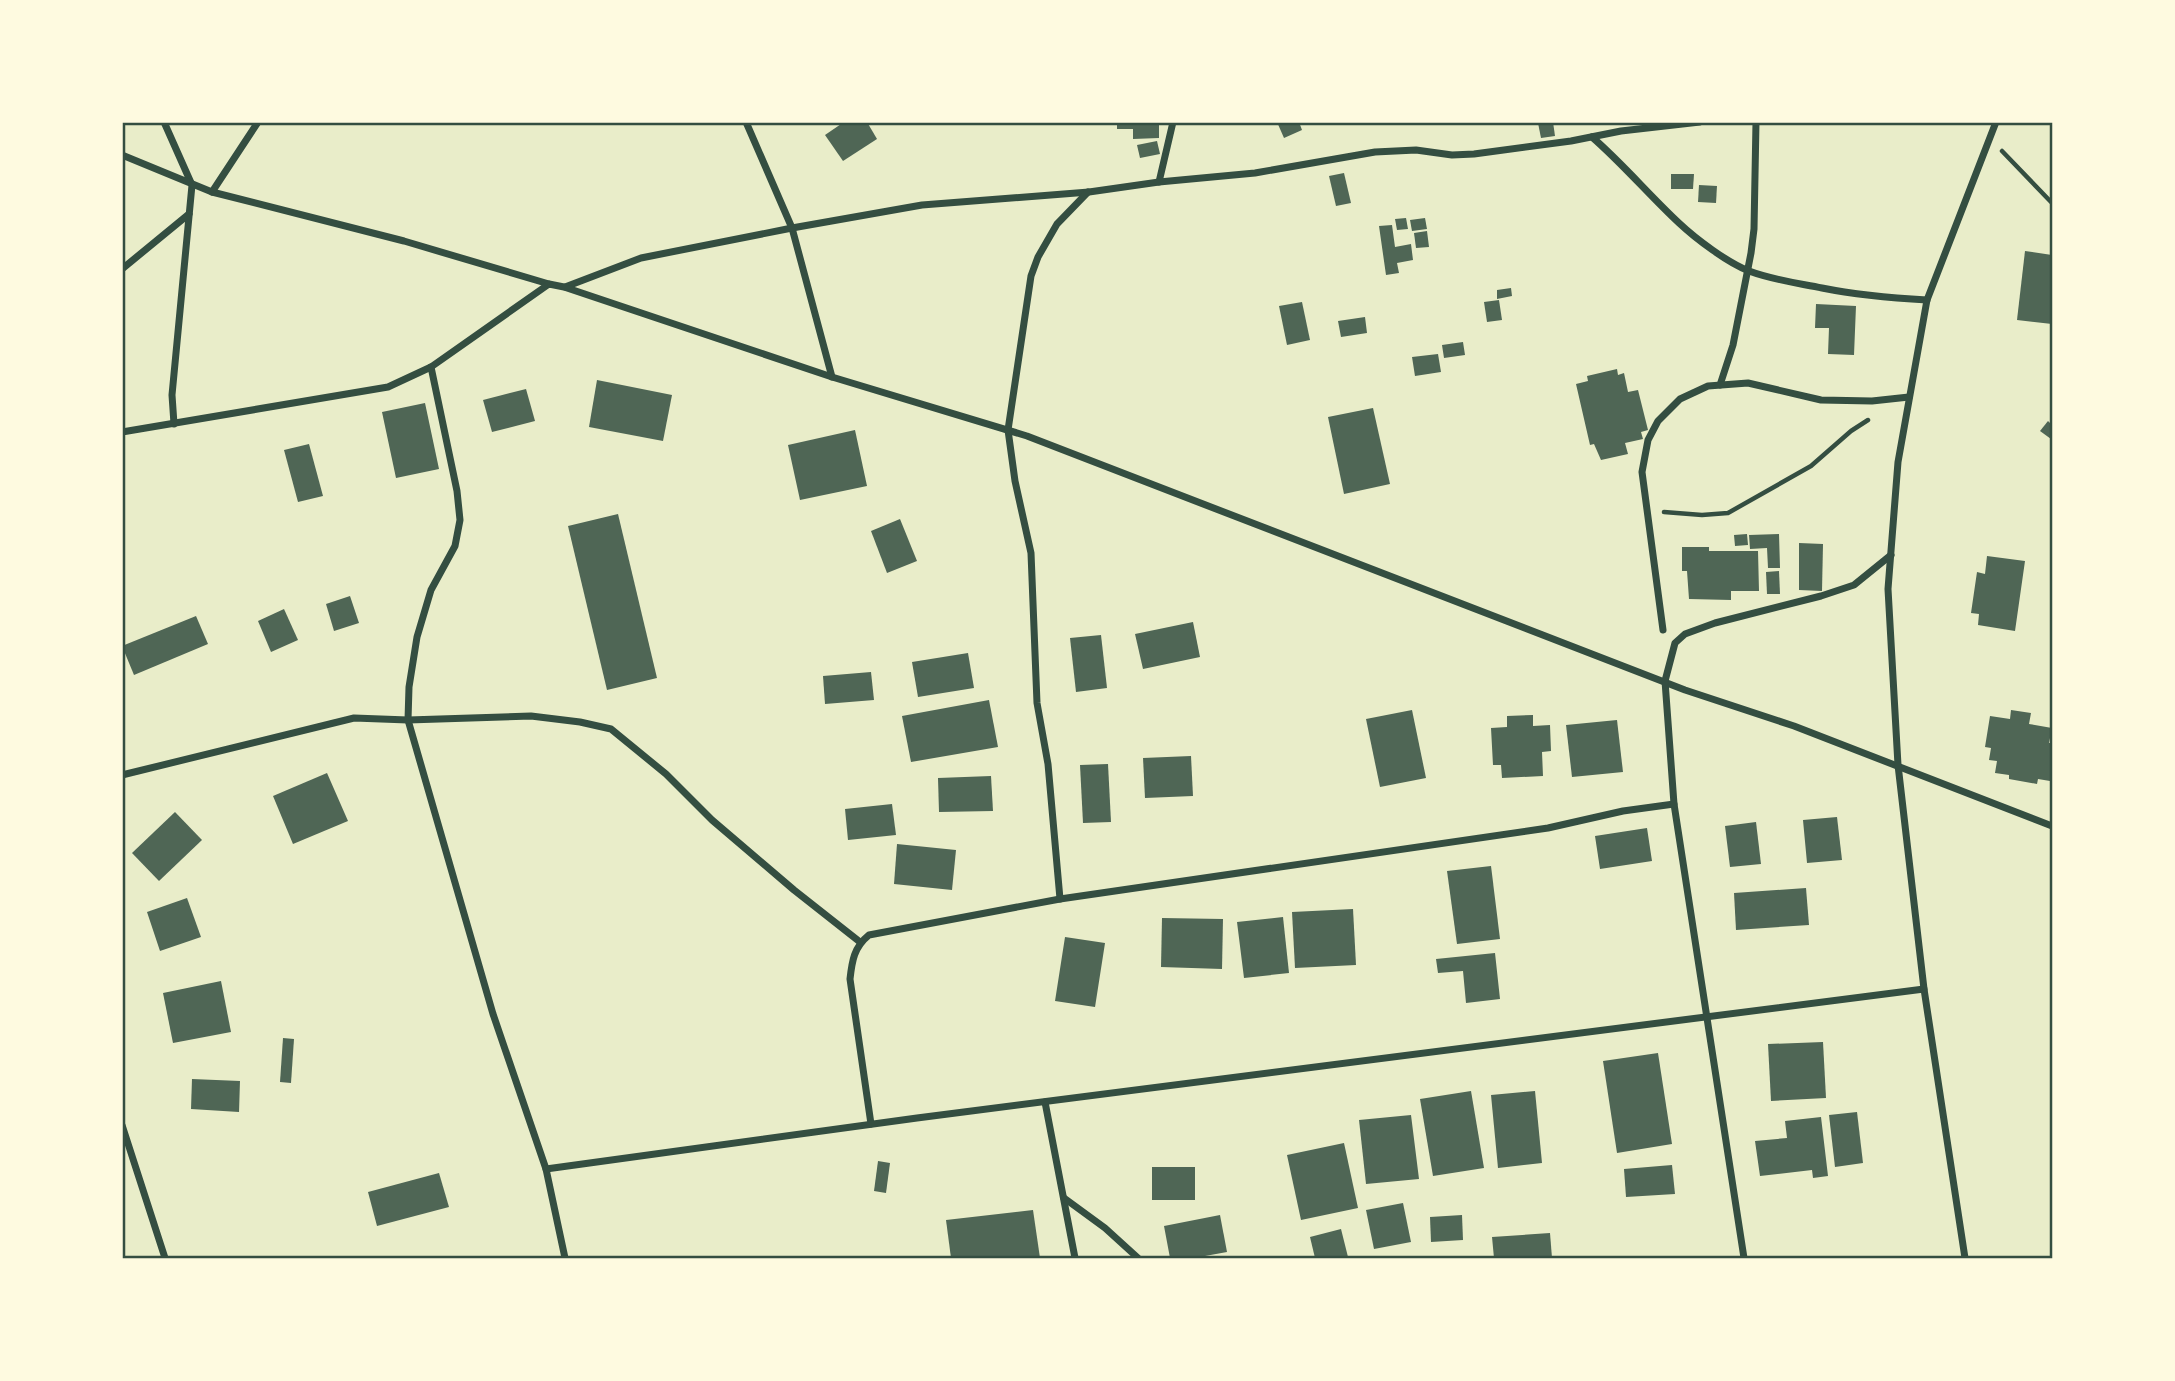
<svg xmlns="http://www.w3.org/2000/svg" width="2175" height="1381" font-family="'Source Sans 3',sans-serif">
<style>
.building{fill:#4f6655}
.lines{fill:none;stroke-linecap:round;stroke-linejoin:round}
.path{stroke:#344e41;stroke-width:4.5}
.minor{stroke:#344e41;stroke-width:7}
.neatline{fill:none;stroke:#344e41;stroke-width:2.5}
</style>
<rect width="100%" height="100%" fill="#e9edc9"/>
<!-- building -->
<g class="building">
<polygon points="844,122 867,122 877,139 843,161 825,135"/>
<polygon points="1117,122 1159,122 1159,138 1133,139 1133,129 1117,129"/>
<polygon points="1277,122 1299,122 1302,130 1284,138"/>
<polygon points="1553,122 1555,136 1541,138 1538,123"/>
<polygon points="1157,141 1160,154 1140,158 1137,145"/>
<polygon points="1344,173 1351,203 1336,206 1329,176"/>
<polygon points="1671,174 1694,174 1693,189 1671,189"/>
<polygon points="1699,185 1717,186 1716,203 1698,202"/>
<polygon points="1406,218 1408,229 1397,230 1395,219"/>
<polygon points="1425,218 1427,229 1412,231 1410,220"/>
<polygon points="1392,225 1395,247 1411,244 1413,260 1397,263 1399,273 1386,275 1379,226"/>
<polygon points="1427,231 1429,247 1416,248 1414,233"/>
<polygon points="2025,251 2052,255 2052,324 2017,320"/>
<polygon points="1511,288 1512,296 1497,299 1497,290"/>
<polygon points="1499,300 1502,320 1487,322 1484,302"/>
<polygon points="1302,302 1310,340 1287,345 1279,306"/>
<polygon points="1816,304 1856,306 1854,355 1828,354 1829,328 1815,328"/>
<polygon points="1365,317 1367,333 1341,337 1338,321"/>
<polygon points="1463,342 1465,355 1444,358 1442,345"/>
<polygon points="1438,354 1441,372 1415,376 1412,357"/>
<polygon points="1617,369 1618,375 1624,373 1628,392 1638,390 1648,430 1641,432 1643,439 1625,443 1628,454 1601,460 1594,444 1590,445 1576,384 1588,381 1587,376"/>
<polygon points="597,380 672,395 663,441 589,427"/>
<polygon points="526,389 535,421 492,432 483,400"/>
<polygon points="425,403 439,469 396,478 382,412"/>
<polygon points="1373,408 1390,484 1344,494 1328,417"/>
<polygon points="2048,421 2052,425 2052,437 2051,439 2040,431"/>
<polygon points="855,430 867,486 800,500 788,445"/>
<polygon points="309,444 323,496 298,502 284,450"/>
<polygon points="618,514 657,678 607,690 568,526"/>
<polygon points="900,519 917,561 887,573 871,531"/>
<polygon points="1747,534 1748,545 1735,546 1734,535"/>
<polygon points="1779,534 1780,568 1768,568 1767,548 1750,549 1749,535"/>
<polygon points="1799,543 1823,544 1822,591 1799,590"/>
<polygon points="1682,547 1709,547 1709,551 1758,551 1759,591 1731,591 1731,600 1689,599 1687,571 1682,571"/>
<polygon points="1987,556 2025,561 2015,631 1978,625 1979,614 1971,613 1977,572 1985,574"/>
<polygon points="1779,571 1780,594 1767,594 1766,572"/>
<polygon points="350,596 359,623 334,631 326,604"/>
<polygon points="284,609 298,640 271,652 258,621"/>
<polygon points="196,616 208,644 134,675 122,646"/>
<polygon points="1193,622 1200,657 1143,669 1135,634"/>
<polygon points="1101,635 1107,688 1076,692 1070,638"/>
<polygon points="968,653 974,688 918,697 912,662"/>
<polygon points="871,672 874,700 825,704 823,676"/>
<polygon points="989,700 998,747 911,762 902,716"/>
<polygon points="1412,710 1426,778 1380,787 1366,719"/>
<polygon points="2011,710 2031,713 2029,724 2052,728 2049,743 2052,743 2050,781 2038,779 2037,784 2009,779 2009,775 1995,773 1997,761 1989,760 1991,748 1985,747 1990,716 2010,719"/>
<polygon points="1533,715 1533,726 1550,725 1551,751 1542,752 1543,776 1502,778 1501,765 1493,765 1491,728 1507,727 1507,716"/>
<polygon points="1617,720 1623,772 1572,777 1566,725"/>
<polygon points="1191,756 1193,796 1145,798 1143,758"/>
<polygon points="1108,764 1111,822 1083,823 1080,765"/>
<polygon points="327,773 348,821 293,844 273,796"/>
<polygon points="991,776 993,811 939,812 938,778"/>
<polygon points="892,804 896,835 848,840 845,809"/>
<polygon points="175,812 202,840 159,881 132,853"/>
<polygon points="1837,817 1842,860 1807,863 1803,820"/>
<polygon points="1756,822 1761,864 1730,867 1725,826"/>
<polygon points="1647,828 1652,861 1600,869 1595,836"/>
<polygon points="897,844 956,850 952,890 894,884"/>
<polygon points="1491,866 1500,939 1457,944 1447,871"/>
<polygon points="1806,888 1809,925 1736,930 1734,893"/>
<polygon points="187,898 201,937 160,951 147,912"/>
<polygon points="1353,909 1356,965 1295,968 1292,912"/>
<polygon points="1283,917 1289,973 1244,978 1237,922"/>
<polygon points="1162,918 1223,919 1222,969 1161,967"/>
<polygon points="1065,937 1105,943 1095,1007 1055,1001"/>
<polygon points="1495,953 1500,999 1466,1003 1463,971 1438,973 1436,959"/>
<polygon points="221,981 231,1032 173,1043 163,993"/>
<polygon points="283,1038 294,1039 291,1083 280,1082"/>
<polygon points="1823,1042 1826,1098 1771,1101 1768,1044"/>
<polygon points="1658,1053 1672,1144 1617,1153 1603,1061"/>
<polygon points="192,1079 240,1081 239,1112 191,1109"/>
<polygon points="1471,1091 1484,1168 1433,1176 1420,1099"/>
<polygon points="1535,1091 1542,1163 1498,1168 1491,1095"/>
<polygon points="1857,1112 1863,1163 1835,1167 1829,1115"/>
<polygon points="1411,1115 1419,1179 1366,1184 1359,1120"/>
<polygon points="1821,1117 1828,1176 1813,1178 1812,1170 1760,1176 1755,1141 1787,1138 1785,1121"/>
<polygon points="1344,1143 1358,1208 1301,1220 1287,1155"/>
<polygon points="878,1161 890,1163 886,1193 874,1191"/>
<polygon points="1672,1165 1675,1194 1626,1197 1624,1169"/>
<rect x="1152" y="1167" width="43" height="33"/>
<polygon points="439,1173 449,1207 377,1226 368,1192"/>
<polygon points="1403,1203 1411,1242 1374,1249 1366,1210"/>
<polygon points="1033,1210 1040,1258 951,1258 946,1220"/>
<polygon points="1220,1215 1227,1252 1194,1258 1170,1258 1164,1226"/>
<polygon points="1462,1215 1463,1240 1431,1242 1430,1217"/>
<polygon points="1341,1229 1348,1257 1315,1258 1310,1237"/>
<polygon points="1550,1233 1552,1258 1494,1258 1492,1237"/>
</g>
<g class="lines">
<!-- path -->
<g class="path">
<polyline points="2002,151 2052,203"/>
<polyline points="1664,512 1702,515 1728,513 1811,466 1851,431 1868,420"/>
</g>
<!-- minor -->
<g class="minor">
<polyline points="164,122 192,185 172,395 174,424"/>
<polyline points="746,122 792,228 832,377"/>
<path d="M1592,137C1623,164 1649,195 1679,223C1696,239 1728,263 1749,271C1773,280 1797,283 1822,288C1857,295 1891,298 1927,300"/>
<polyline points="122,155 212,192 404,241 549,284"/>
<polyline points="1159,182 1173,122"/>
<polyline points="212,192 258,122"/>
<polyline points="122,269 189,214"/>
<polyline points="565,287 641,258 792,228 922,205 1089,192 1159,182 1255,173 1375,152 1416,150 1452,155 1474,154 1571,141 1621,131 1700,122"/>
<polyline points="431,367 457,491 460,520 455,546 431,590 417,637 409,687 408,720 493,1014 546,1169 565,1258"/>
<polyline points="1720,385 1733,345 1751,253 1754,229 1756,122"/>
<polyline points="122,432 388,387 431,367 549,284 564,287 832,377 1027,436 1685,690 1794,726 2052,826"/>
<polyline points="1663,630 1642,472 1648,440 1658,421 1680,399 1708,386 1748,383 1821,400 1872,401 1909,397"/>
<polyline points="122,775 354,718 408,720 531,716 580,722 611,729 666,774 712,820 794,890 860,942"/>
<polyline points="1060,899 1048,764 1037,703 1031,553 1015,481 1008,430 1031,276 1038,257 1057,224 1088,192"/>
<polyline points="1045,1102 1075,1258"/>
<path d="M871,1124L850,979C852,961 854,947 869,935L1060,899L1548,828L1623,811L1674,804"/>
<polyline points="122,1125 165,1258"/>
<polyline points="546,1169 917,1118 1924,989"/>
<polyline points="1064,1198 1105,1228 1138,1258"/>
<polyline points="1744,1258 1674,804 1665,681 1675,643 1685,634 1715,623 1821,596 1854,585 1891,555"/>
<polyline points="1965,1258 1924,989 1898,765 1888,589 1898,462 1927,300 1996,122"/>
</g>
</g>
<!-- border -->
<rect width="2175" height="1381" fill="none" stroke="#fefae0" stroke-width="248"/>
<rect x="124" y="124" width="1927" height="1133" class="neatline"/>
</svg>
